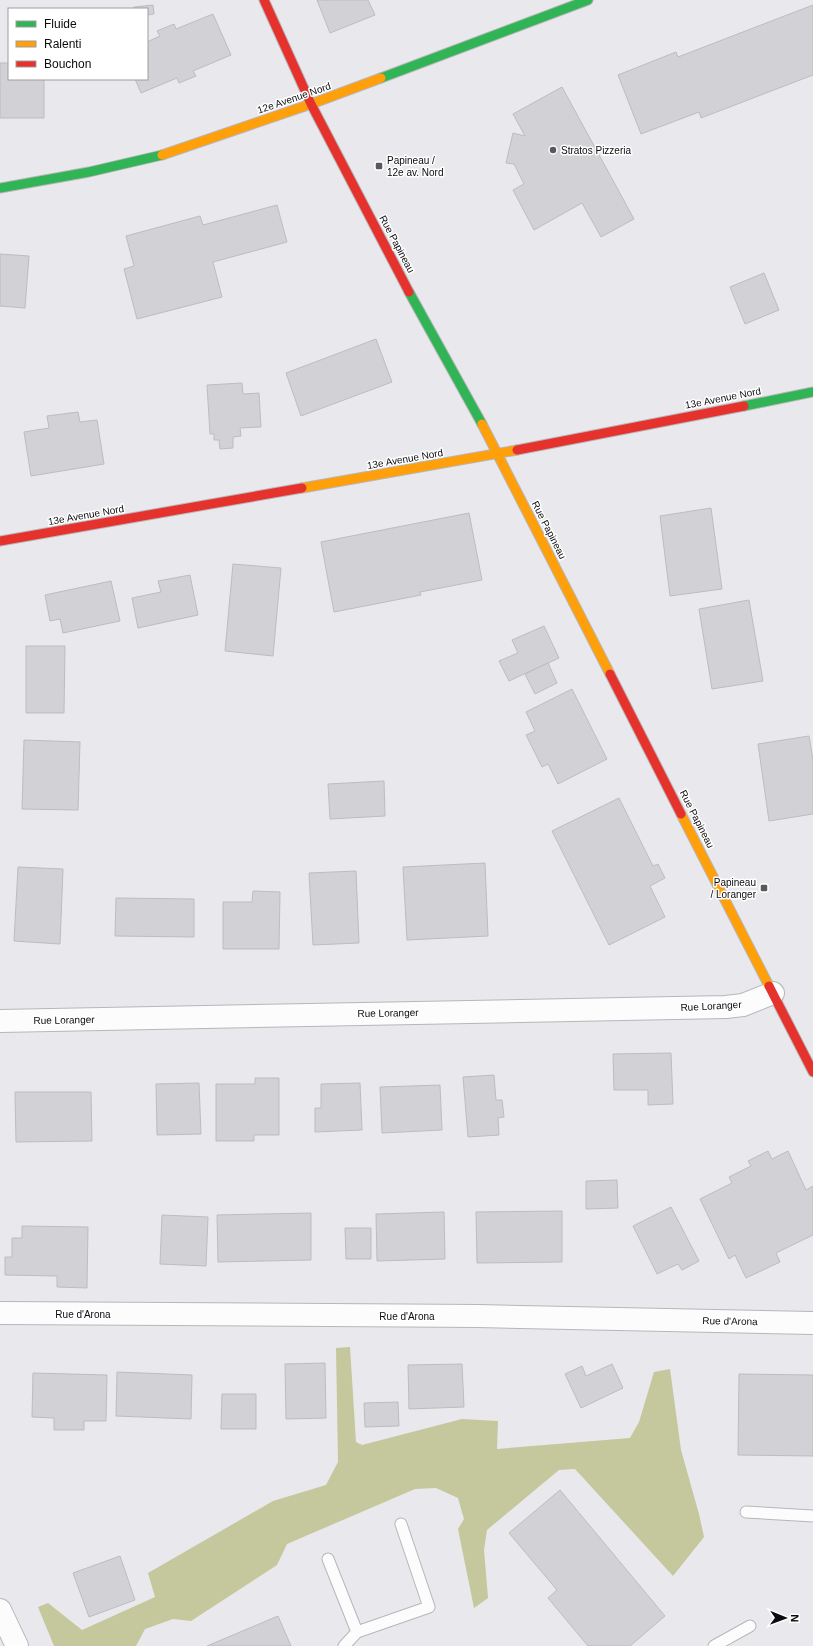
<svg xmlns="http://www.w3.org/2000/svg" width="813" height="1646" font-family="Arial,sans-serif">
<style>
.forest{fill:#c5c79c}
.building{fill:#d2d1d5;stroke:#bdbcc0}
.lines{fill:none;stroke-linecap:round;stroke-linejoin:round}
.lane-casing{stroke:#b7b6b9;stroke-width:13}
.street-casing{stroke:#b7b6b9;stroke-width:24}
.fast-casing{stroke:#b7b6b9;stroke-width:11}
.slow-casing{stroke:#b7b6b9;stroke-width:11}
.jam-casing{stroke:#b7b6b9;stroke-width:11}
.lane{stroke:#fcfcfc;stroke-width:11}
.street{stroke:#fcfcfc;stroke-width:22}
.fast{stroke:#30b455;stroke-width:9}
.slow{stroke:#ff9f0a;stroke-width:9}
.jam{stroke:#e5322d;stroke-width:9}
.poi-dot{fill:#59585c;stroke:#fff;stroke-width:1.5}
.labels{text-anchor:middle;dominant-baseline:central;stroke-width:3;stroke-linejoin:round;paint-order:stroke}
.street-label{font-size:10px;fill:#0c0b0e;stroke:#fff}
.poi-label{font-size:10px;fill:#0c0b0e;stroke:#fff;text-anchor:start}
</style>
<rect width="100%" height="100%" fill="#e9e8ed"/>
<!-- forest -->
<polygon class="forest" points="350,1347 356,1442 362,1445 462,1419 498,1421 497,1449 630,1438 639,1422 654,1372 670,1369 681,1450 699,1514 704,1537 673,1576 575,1469 559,1470 487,1530 484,1550 488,1598 474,1608 458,1529 464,1519 458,1498 436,1488 415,1489 287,1544 277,1565 191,1621 173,1619 145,1629 136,1646 54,1646 38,1607 48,1603 82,1630 155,1597 148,1573 273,1501 326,1485 338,1462 336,1348"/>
<!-- building -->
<g class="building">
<polygon points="317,0 368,0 375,15 330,33"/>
<polygon points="153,5 154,14 147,15 147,9 134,9 134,7"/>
<polygon points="813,5 813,75 701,118 699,112 641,134 618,75 676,52 678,57"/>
<polygon points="213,14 231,55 193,71 196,76 179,83 177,78 141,93 135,79 147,79 147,42 160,36 157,31 174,24 176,29"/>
<polygon points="0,63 9,63 9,79 44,79 44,118 0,118"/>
<polygon points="562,87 634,219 601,237 582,203 534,230 513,190 524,184 514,164 506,163 513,133 525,136 513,114"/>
<polygon points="277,205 287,242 213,262 222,297 137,319 124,269 134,266 126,236 200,216 203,225"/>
<polygon points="0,254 29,256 25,308 0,306"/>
<polygon points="764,273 779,310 745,324 730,287"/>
<polygon points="376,339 392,382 301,416 286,373"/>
<polygon points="242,383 243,394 259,393 261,427 240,428 241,436 233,437 233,448 220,449 219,440 214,440 214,434 210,434 207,385"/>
<polygon points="78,412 80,422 97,420 104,464 31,476 24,432 49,428 47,416"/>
<polygon points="711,508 722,589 670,596 660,516"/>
<polygon points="469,513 482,580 420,592 421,595 334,612 321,542"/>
<polygon points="233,564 281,568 273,656 225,651"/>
<polygon points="190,575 198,615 138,628 132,598 161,592 158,581"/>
<polygon points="111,581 120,621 63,633 60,619 50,621 45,595"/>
<polygon points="749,600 763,681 712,689 699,609"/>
<polygon points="544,626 559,658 509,681 499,661 518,653 512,640"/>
<polygon points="26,646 65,646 64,713 26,713"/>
<polygon points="548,663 557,683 535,694 525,674"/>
<polygon points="572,689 607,759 558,784 548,764 542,767 526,735 535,731 526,712"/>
<polygon points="809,736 813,760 813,814 769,821 758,744"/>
<polygon points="24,740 80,742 78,810 22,809"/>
<polygon points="384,781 385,816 330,819 328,784"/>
<polygon points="619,798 653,866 658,864 665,878 650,886 665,917 609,945 552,831"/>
<polygon points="485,863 488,936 407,940 403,867"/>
<polygon points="18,867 63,869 60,944 14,941"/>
<polygon points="356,871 359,943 313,945 309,873"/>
<polygon points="253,891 280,892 279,949 223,949 223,902 252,902"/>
<polygon points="116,898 194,899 194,937 115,936"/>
<polygon points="671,1053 673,1104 648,1105 648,1090 614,1090 613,1054"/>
<polygon points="494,1075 496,1100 502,1100 504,1117 498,1118 499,1135 468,1137 463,1077"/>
<polygon points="255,1078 279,1078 279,1135 254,1135 254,1141 216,1141 216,1084 255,1084"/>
<polygon points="199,1083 201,1134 157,1135 156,1084"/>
<polygon points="360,1083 362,1130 315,1132 315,1108 321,1108 321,1084"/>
<polygon points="440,1085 442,1130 382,1133 380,1087"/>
<polygon points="15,1092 91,1092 92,1141 16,1142"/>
<polygon points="768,1151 772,1159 788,1151 806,1190 813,1186 813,1235 776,1253 780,1262 746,1278 735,1255 729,1259 700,1199 732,1183 729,1177 751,1166 748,1161"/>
<polygon points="617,1180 618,1208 586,1209 586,1181"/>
<polygon points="671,1207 699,1261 682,1270 678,1264 657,1274 633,1226"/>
<polygon points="562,1211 562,1262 477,1263 476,1212"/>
<polygon points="444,1212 445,1259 377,1261 376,1214"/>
<polygon points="311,1213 311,1260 218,1262 217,1215"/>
<polygon points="162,1215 208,1217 206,1266 160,1264"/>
<polygon points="22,1226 88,1227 87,1288 57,1287 57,1276 5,1275 5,1257 12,1257 12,1238 22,1238"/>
<polygon points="345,1228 371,1228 371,1259 346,1259"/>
<polygon points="325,1363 326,1418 286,1419 285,1364"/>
<polygon points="462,1364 464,1407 409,1409 408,1365"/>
<polygon points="612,1364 623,1388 581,1408 565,1374 582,1366 586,1376"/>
<polygon points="117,1372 192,1375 191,1419 116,1416"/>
<polygon points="33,1373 107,1375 106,1421 84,1421 84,1430 54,1430 54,1418 32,1417"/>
<polygon points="739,1374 813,1375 813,1456 738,1455"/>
<polygon points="222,1394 256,1394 256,1429 221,1429"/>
<polygon points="398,1402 399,1426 365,1427 364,1403"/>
<polygon points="560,1490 665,1616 630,1646 588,1646 548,1598 557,1590 509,1533"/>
<polygon points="120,1556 135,1600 89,1617 73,1573"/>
<polygon points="278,1616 291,1646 207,1646"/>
</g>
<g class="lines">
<!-- lane casing -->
<g class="lane-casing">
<g id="lane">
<polyline points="746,1512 813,1516"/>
<polyline points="328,1559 357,1632"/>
<polyline points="344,1646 357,1632 429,1607 401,1524"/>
<polyline points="714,1646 750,1626"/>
</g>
</g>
<!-- street casing -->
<g class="street-casing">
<g id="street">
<polyline points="0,1021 726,1007 743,1005 773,993"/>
<polyline points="0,1313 478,1316 813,1323"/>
<polyline points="0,1610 17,1646"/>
</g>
</g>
<!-- fast casing -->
<g class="fast-casing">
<g id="fast">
<polyline points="381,78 588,0"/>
<polyline points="0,188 89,172 162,155"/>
<polyline points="409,292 482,424"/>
<polyline points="744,406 813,392"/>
</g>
</g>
<!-- slow casing -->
<g class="slow-casing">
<g id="slow">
<polyline points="162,155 311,104 381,78"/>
<polyline points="482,424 610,674"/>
<polyline points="302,488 517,450"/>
<polyline points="681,814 769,986"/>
</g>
</g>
<!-- jam casing -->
<g class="jam-casing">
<g id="jam">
<polyline points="264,0 311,104 409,292"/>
<polyline points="517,450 744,406"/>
<polyline points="0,541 302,488"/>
<polyline points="610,674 681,814"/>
<polyline points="769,986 813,1072"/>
</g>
</g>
<!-- lane -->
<use href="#lane" class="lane"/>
<!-- street -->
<use href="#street" class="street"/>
<!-- fast -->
<use href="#fast" class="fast"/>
<!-- slow -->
<use href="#slow" class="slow"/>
<!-- jam -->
<use href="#jam" class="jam"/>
</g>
<!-- markers -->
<g class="poi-dot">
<circle cx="553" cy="150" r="4"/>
<rect x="375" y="162" width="8" height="8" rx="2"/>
<rect x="760" y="884" width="8" height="8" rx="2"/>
</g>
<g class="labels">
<!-- street labels -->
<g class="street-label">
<text transform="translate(294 98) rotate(-19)">12e Avenue Nord</text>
<text transform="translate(397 244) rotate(62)">Rue Papineau</text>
<text transform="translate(723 398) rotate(-11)">13e Avenue Nord</text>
<text transform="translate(405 459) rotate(-10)">13e Avenue Nord</text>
<text transform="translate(86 515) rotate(-10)">13e Avenue Nord</text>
<text transform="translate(549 530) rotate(63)">Rue Papineau</text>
<text transform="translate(697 819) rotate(63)">Rue Papineau</text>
<text transform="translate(711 1006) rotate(-3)">Rue Loranger</text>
<text transform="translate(388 1013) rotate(-1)">Rue Loranger</text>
<text transform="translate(64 1020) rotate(-1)">Rue Loranger</text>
<text x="83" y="1314">Rue d'Arona</text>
<text x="407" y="1316">Rue d'Arona</text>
<text transform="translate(730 1321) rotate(1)">Rue d'Arona</text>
</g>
<!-- poi labels -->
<g class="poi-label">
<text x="561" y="150">Stratos Pizzeria</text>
<text x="387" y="160">Papineau /<tspan x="387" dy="12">12e av. Nord</tspan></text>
<text x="756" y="882" text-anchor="end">Papineau<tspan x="756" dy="12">/ Loranger</tspan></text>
</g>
</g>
<!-- legend -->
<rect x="8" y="8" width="140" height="72" fill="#ffffff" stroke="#9e9d9f"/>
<rect x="16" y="21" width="20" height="6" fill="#30b455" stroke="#9e9d9f"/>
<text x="44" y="28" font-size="12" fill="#0c0b0e">Fluide</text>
<rect x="16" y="41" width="20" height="6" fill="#ff9f0a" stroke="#9e9d9f"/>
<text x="44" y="48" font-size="12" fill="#0c0b0e">Ralenti</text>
<rect x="16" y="61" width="20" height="6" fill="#e5322d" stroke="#9e9d9f"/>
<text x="44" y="68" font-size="12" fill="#0c0b0e">Bouchon</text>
<!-- north arrow -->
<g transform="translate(785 1618) rotate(91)" stroke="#ffffff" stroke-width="3" paint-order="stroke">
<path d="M0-3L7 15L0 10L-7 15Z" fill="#0c0b0e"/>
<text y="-6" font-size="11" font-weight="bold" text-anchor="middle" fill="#0c0b0e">N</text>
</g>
</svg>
